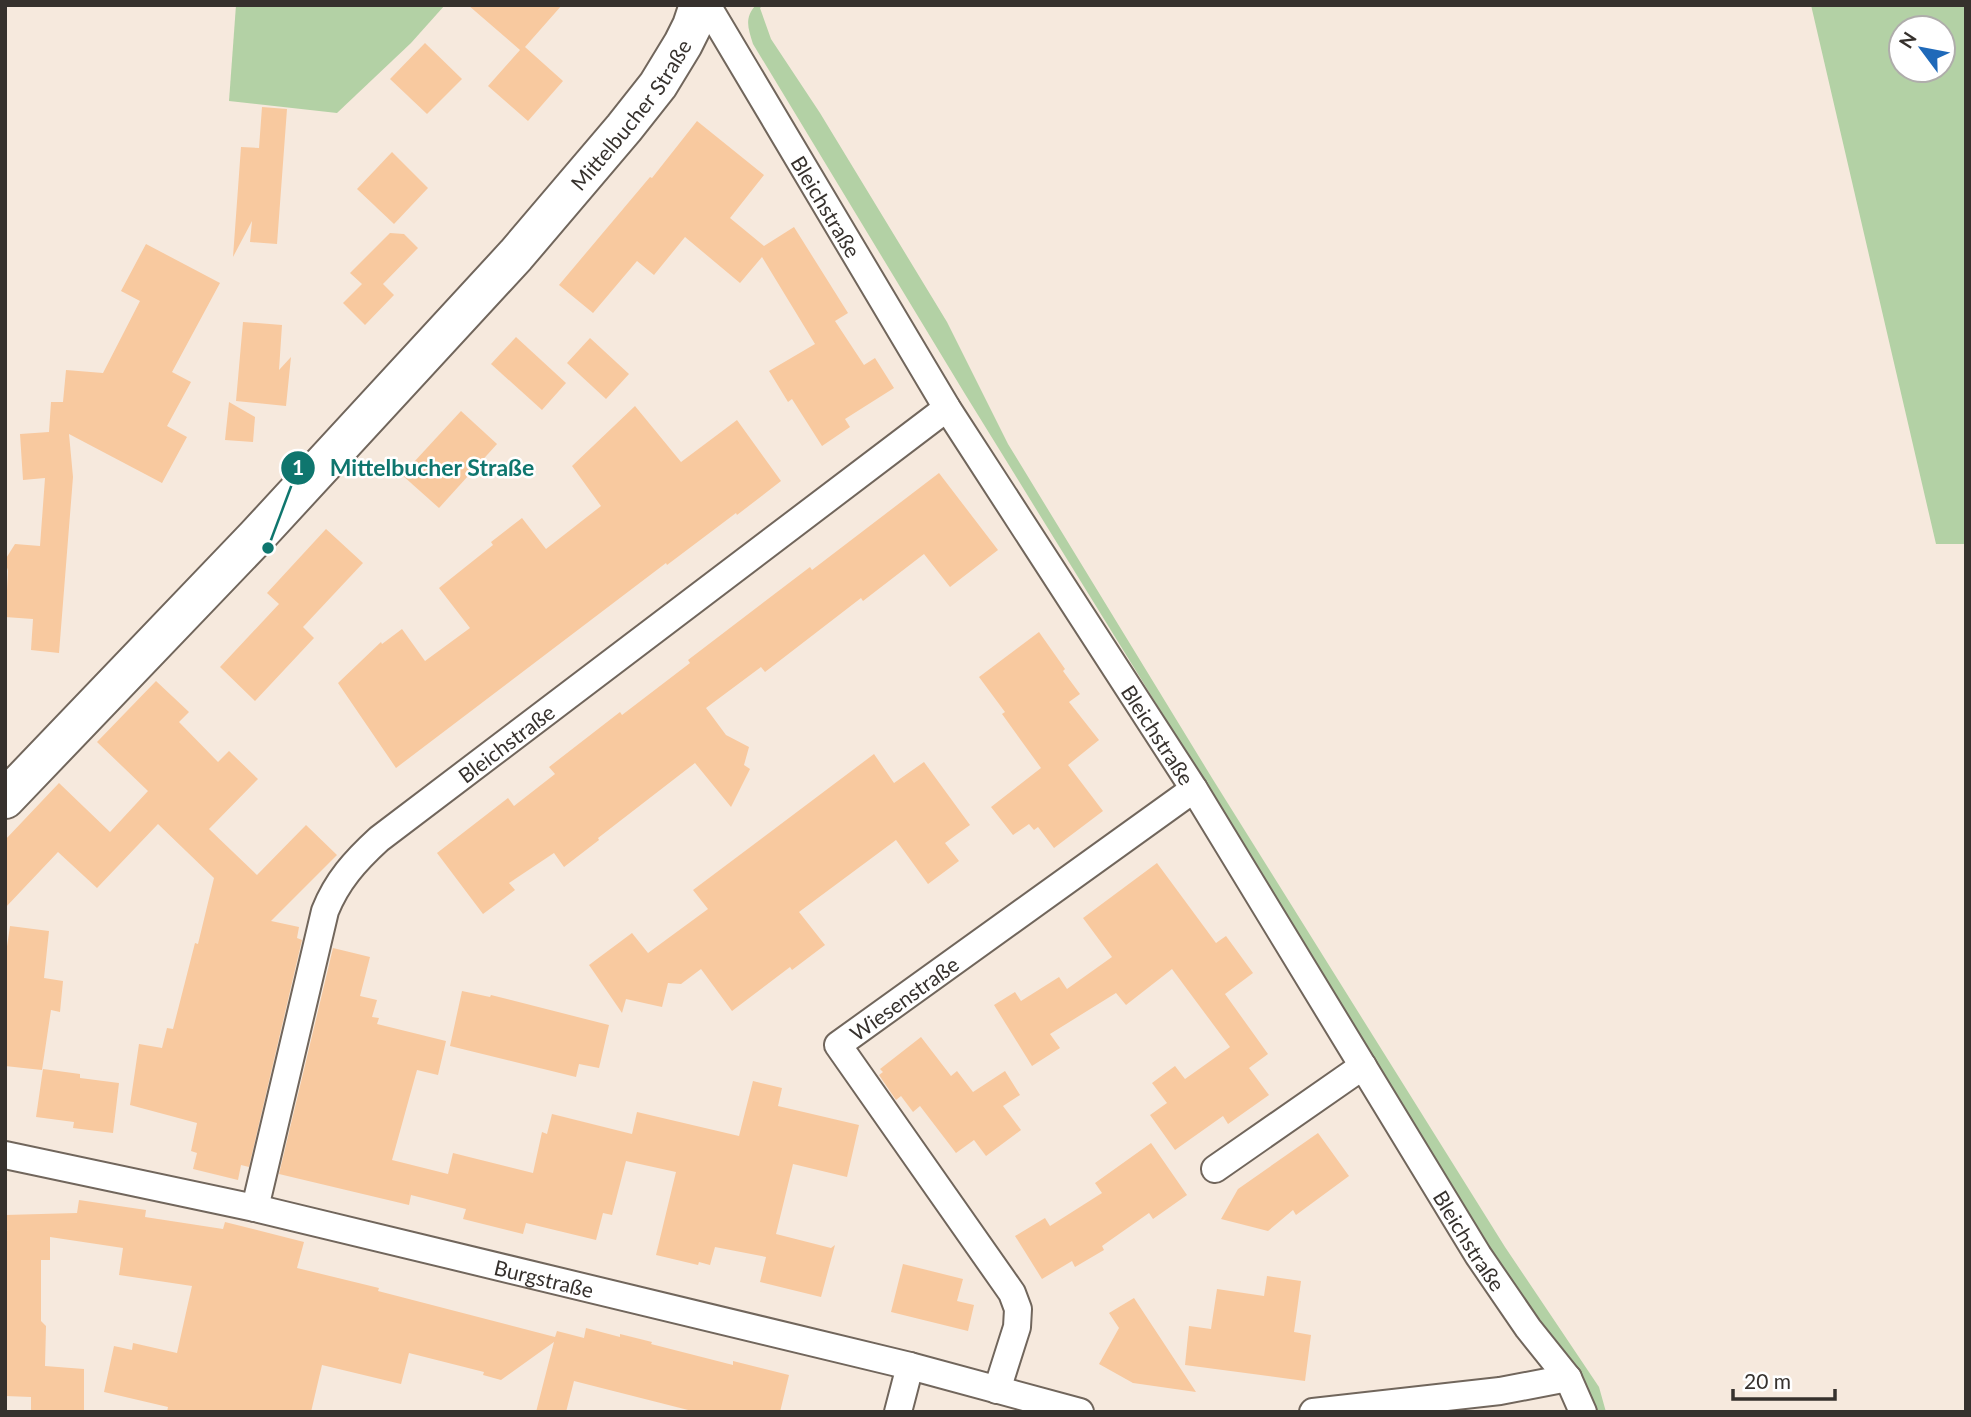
<svg xmlns="http://www.w3.org/2000/svg" width="1971" height="1417" font-family="Lato,sans-serif">
<style>
.green{fill:#b3d1a5;fill-rule:evenodd}
.building{fill:#f8c99f}
.lines{fill:none;stroke-linecap:round;stroke-linejoin:round}
.minor-casing{stroke:#71665c;stroke-width:30}
.secondary-casing{stroke:#71665c;stroke-width:42}
.minor{stroke:#fff;stroke-width:26}
.secondary{stroke:#fff;stroke-width:38}
.labels{text-anchor:middle;dominant-baseline:central;stroke-width:5;stroke-linejoin:round;paint-order:stroke}
.street-label{font-size:21px;fill:#36312d;stroke:#fff}
.leader{fill:none;stroke:#0f766e;stroke-width:2.5}
.callout-dot{fill:#0f766e;stroke:#fff;stroke-width:2.5}
.mark-label{font-size:21px;text-anchor:middle;font-weight:bold;fill:#fff}
.callout-label{font-size:23px;text-anchor:middle;font-weight:bold;fill:#0f766e;stroke:#fff;stroke-width:5;stroke-linejoin:round;paint-order:stroke}
</style>
<rect width="100%" height="100%" fill="#f6e9dd"/>
<!-- green -->
<g class="green">
<polygon points="236,5 445,5 411,43 337,113 229,101"/>
<path d="M756,5H763L760,8L771,39L820,113L947,322L1008,444L1212,778L1505,1247L1599,1387L1606,1412H1595L1586,1386L1495,1257L1204,781L965,394L753,44C748,28 744,18 756,5Z"/>
<path d="M1811,5H1966V544H1936ZM1901,28H1943V70H1901Z"/>
</g>
<!-- building -->
<g class="building">
<polygon points="468,5 562,5 525,47 563,81 528,121 488,86 520,50"/>
<polygon points="425,43 462,79 427,114 390,79"/>
<polygon points="262,107 287,109 277,244 250,242 252,221 233,257 241,147 259,148"/>
<polygon points="697,121 764,175 730,218 764,246 794,227 848,313 835,321 864,365 875,358 894,388 845,419 850,427 822,446 792,399 788,402 769,371 815,344 762,257 740,283 685,237 654,275 637,261 593,313 559,285 650,177 652,178"/>
<polygon points="392,152 428,188 394,224 357,189"/>
<polygon points="390,233 404,234 418,248 383,284 394,295 365,325 343,303 362,284 350,273"/>
<polygon points="146,244 220,283 172,372 191,382 167,426 187,437 162,483 69,434 73,477 59,653 31,650 33,619 5,617 5,593 7,590 8,571 5,560 15,544 40,546 45,478 23,480 20,434 49,432 51,402 63,402 66,370 103,373 140,301 121,291"/>
<polygon points="243,322 282,325 279,370 291,357 286,406 236,401"/>
<polygon points="516,337 566,383 542,410 491,364"/>
<polygon points="590,338 629,374 606,399 567,363"/>
<polygon points="229,402 255,417 253,442 225,440"/>
<polygon points="635,406 681,462 737,420 781,481 737,515 736,513 667,565 666,563 396,768 338,683 381,642 382,644 402,629 425,661 470,628 439,588 493,545 491,542 522,518 546,549 601,506 572,466"/>
<polygon points="461,411 497,444 439,508 402,475"/>
<polygon points="939,473 998,550 950,587 924,554 863,601 861,598 765,672 761,667 706,708 726,735 749,747 744,765 750,769 731,807 695,763 598,838 599,840 564,867 554,853 509,883 515,890 483,914 437,853 508,798 514,806 555,774 549,767 620,712 622,715 690,663 688,660 810,567 812,570"/>
<polygon points="326,529 363,563 303,627 314,638 255,701 220,667 279,604 267,593"/>
<polygon points="1039,632 1065,669 1063,671 1080,694 1069,702 1099,740 1068,765 1103,811 1054,848 1038,827 1034,830 1029,824 1013,835 991,807 1041,768 1002,714 1005,712 979,677"/>
<polygon points="156,681 189,712 179,722 218,762 229,751 258,779 209,829 257,875 306,825 337,855 271,921 299,927 297,938 302,940 249,1167 241,1165 238,1180 193,1169 197,1153 191,1151 197,1123 130,1105 139,1044 162,1048 167,1028 173,1029 195,943 198,944 214,878 158,824 97,888 58,852 5,908 5,840 59,783 110,832 148,791 97,742"/>
<polygon points="874,754 894,783 924,762 970,825 945,843 959,861 928,884 896,840 799,912 825,945 792,970 790,967 732,1011 701,969 681,984 668,983 662,1007 626,999 622,1013 589,965 632,933 648,953 708,909 693,890"/>
<polygon points="1157,863 1216,943 1226,936 1253,973 1225,994 1268,1054 1249,1068 1269,1095 1228,1124 1223,1116 1175,1150 1150,1115 1167,1103 1152,1083 1175,1066 1185,1079 1230,1047 1172,969 1126,1005 1116,993 1050,1034 1060,1048 1032,1066 994,1005 1015,992 1021,1001 1059,977 1067,989 1112,957 1083,918"/>
<polygon points="10,926 49,931 44,978 63,981 60,1012 51,1010 42,1070 5,1066 5,960"/>
<polygon points="333,948 370,957 360,996 377,1000 372,1017 379,1018 377,1024 446,1041 438,1075 417,1070 392,1160 448,1174 453,1153 533,1173 542,1132 547,1134 552,1114 632,1134 637,1112 739,1136 753,1081 782,1088 778,1106 859,1125 847,1177 793,1164 776,1234 831,1248 835,1245 821,1297 760,1282 766,1257 715,1247 710,1265 699,1262 698,1265 656,1255 676,1172 626,1161 612,1215 603,1213 596,1240 526,1223 523,1234 463,1219 466,1209 411,1195 409,1205 279,1174"/>
<polygon points="462,991 490,997 491,995 609,1025 599,1068 579,1064 576,1077 450,1046"/>
<polygon points="921,1037 951,1076 957,1071 973,1092 1005,1071 1020,1095 1003,1106 1021,1130 986,1156 974,1140 956,1153 920,1106 913,1112 901,1096 896,1100 879,1075 883,1072 880,1069"/>
<polygon points="43,1069 80,1074 80,1078 119,1083 113,1133 73,1128 74,1122 36,1117"/>
<polygon points="1318,1133 1349,1176 1296,1215 1293,1210 1268,1231 1221,1219 1238,1189"/>
<polygon points="1151,1143 1187,1195 1153,1219 1149,1213 1102,1246 1104,1250 1075,1267 1072,1261 1042,1279 1015,1236 1045,1218 1050,1226 1102,1193 1095,1183"/>
<polygon points="79,1200 146,1210 145,1217 223,1229 225,1222 304,1242 297,1268 379,1288 378,1291 555,1337 557,1331 584,1338 586,1328 620,1337 620,1334 652,1342 651,1344 733,1365 733,1361 789,1375 780,1412 696,1412 574,1381 566,1412 536,1412 554,1342 501,1380 483,1375 484,1372 409,1353 401,1384 322,1365 311,1412 167,1412 168,1407 104,1392 114,1346 132,1350 133,1343 177,1353 192,1286 119,1275 123,1248 50,1237 50,1260 41,1260 41,1321 46,1326 45,1366 84,1369 84,1412 31,1412 31,1397 5,1396 5,1231 8,1230 5,1230 5,1215 77,1213"/>
<polygon points="903,1264 963,1279 957,1301 974,1305 968,1331 891,1312"/>
<polygon points="1267,1276 1301,1281 1294,1332 1311,1335 1305,1381 1185,1365 1189,1326 1211,1329 1217,1289 1264,1296"/>
<polygon points="1134,1298 1196,1392 1133,1383 1099,1364 1119,1328 1109,1313"/>
</g>
<g class="lines">
<!-- minor casing -->
<g class="minor-casing">
<g id="minor">
<path id="s1" d="M707,5L947,408L1194,789L1478,1255L1528,1328L1568,1378L1583,1412"/>
<path id="s2" d="M5,1155L255,1208L910,1366L1080,1412"/>
<polyline points="1215,1169 1363,1066"/>
<path id="s3" d="M255,1208L325,911C337,881 355,861 379,839L947,408"/>
<path id="s4" d="M997,1390L1017,1327L1018,1309L1012,1293L838,1045L1194,789"/>
<polyline points="898,1412 910,1366"/>
<polyline points="1313,1412 1500,1391 1568,1378"/>
</g>
</g>
<!-- secondary casing -->
<g class="secondary-casing">
<g id="secondary">
<path id="s5" d="M5,799L256,537L516,255L624,128L658,85L683,44L692,26L699,5"/>
</g>
</g>
<!-- minor -->
<use href="#minor" class="minor"/>
<!-- secondary -->
<use href="#secondary" class="secondary"/>
</g>
<g class="labels">
<!-- street labels -->
<g class="street-label">
<text stroke="none"><textPath href="#s5" startOffset="928">Mittelbucher Straße</textPath></text>
<text stroke="none"><textPath href="#s1" startOffset="234">Bleichstraße</textPath></text>
<text stroke="none"><textPath href="#s1" startOffset="858">Bleichstraße</textPath></text>
<text stroke="none"><textPath href="#s3" startOffset="555">Bleichstraße</textPath></text>
<text stroke="none"><textPath href="#s4" startOffset="485">Wiesenstraße</textPath></text>
<text stroke="none"><textPath href="#s1" startOffset="1452">Bleichstraße</textPath></text>
<text stroke="none"><textPath href="#s2" startOffset="553">Burgstraße</textPath></text>
</g>
</g>
<!-- callouts -->
<path class="leader" d="M268 548L298 468"/>
<g class="callout-dot">
<circle cx="268" cy="548" r="7"/>
<circle cx="298" cy="468" r="18"/>
</g>
<g class="mark-label">
<text x="298" y="475">1</text>
</g>
<g class="callout-label">
<text x="432" y="476">Mittelbucher Straße</text>
</g>
<!-- border -->
<rect width="1971" height="1417" fill="none" stroke="#36312d" stroke-width="14"/>
<!-- north arrow -->
<g transform="translate(1922 49) rotate(302)"><circle r="33" fill="#ffffff" stroke="#afadab" stroke-width="2"/>
<path d="M0-5L12 26L0 18L-12 26Z" fill="#1f69b9"/>
<text y="-10" font-size="19" font-weight="bold" text-anchor="middle" fill="#36312d">N</text>
</g>
<!-- scale -->
<path d="M1733 1389v10h102v-10" fill="none" stroke="#36312d" stroke-width="3.5"/>
<text x="1744" y="1389" font-size="21" fill="#36312d" stroke="#ffffff" stroke-width="5" paint-order="stroke">20 m</text>
</svg>
